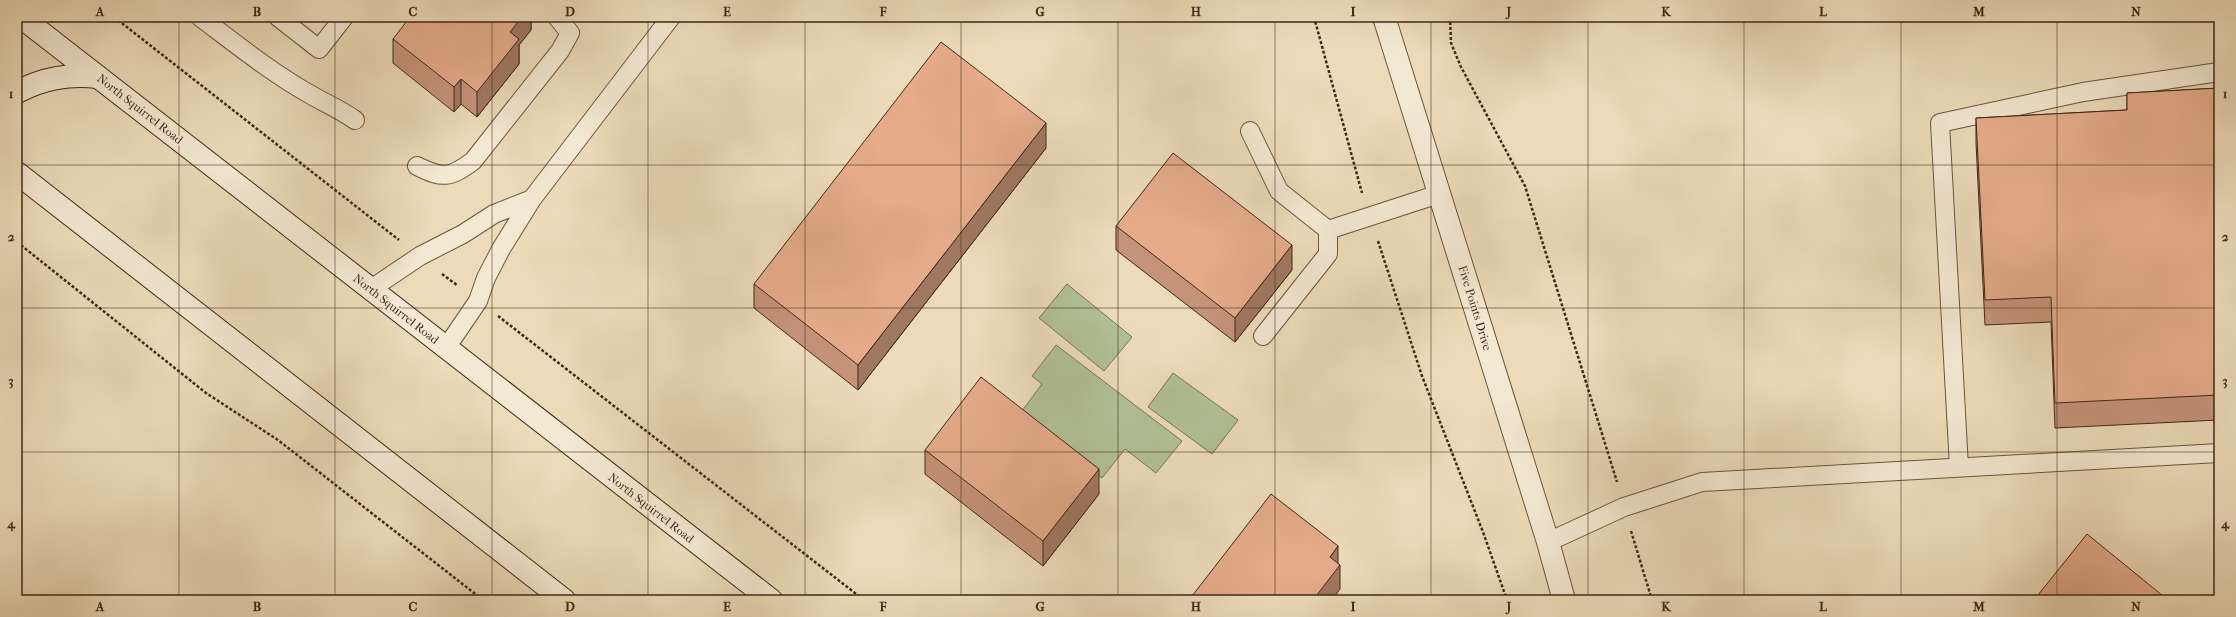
<svg xmlns="http://www.w3.org/2000/svg" width="2236" height="617" font-family="'IM FELL French Canon',serif">
<style>
.green{fill:#b1c194;stroke:#787454}
.lines{fill:none;stroke-linecap:round;stroke-linejoin:round}
.lane-casing{stroke:#6a553e;stroke-width:20}
.street-casing{stroke:#6a553e;stroke-width:24}
.secondary-casing{stroke:#3e2815;stroke-width:24}
.path{stroke:#3e2815;stroke-width:2.5;stroke-dasharray:3 2;stroke-linecap:butt}
.lane{stroke:#f3e8d2;stroke-width:18}
.street{stroke:#f3e8d2;stroke-width:22}
.secondary{stroke:#f3e8d2;stroke-width:22}
.wall{fill:#c59378;stroke:#3e2815}
.shaded-wall{fill:#a07861;stroke:#3e2815}
.building{fill:#e5ab8b;stroke:#3e2815}
.grid{fill:none;stroke:#3e2815;stroke-width:1;stroke-opacity:0.55}
.labels{text-anchor:middle;dominant-baseline:central;stroke-width:3;stroke-linejoin:round;paint-order:stroke}
.street-label{font-size:12px;fill:#3e2815;stroke:#f3e8d2}
.neatline{fill:none;stroke:#3e2815;stroke-width:1.5}
.grid-label{font-size:13px;text-anchor:middle;font-weight:bold;fill:#3e2815}
</style>
<rect width="100%" height="100%" fill="#ecdbb9"/>
<filter id="stains"><feTurbulence type="fractalNoise" baseFrequency=".005" numOctaves="4"/><feColorMatrix values="0 0 0 0 .2 0 0 0 0 .09 0 0 0 0 .02 0 0 0 .5 -.17"/></filter>
<radialGradient id="worn" r=".72"><stop offset=".6" stop-color="#630" stop-opacity="0"/><stop offset="1" stop-color="#630" stop-opacity=".3"/></radialGradient>
<!-- green -->
<g class="green">
<polygon points="1067,284 1132,337 1104,371 1039,318"/>
<polygon points="1056,345 1182,441 1156,473 1125,449 1102,478 1019,415 1042,384 1032,376"/>
<polygon points="1173,373 1238,420 1212,454 1148,407"/>
</g>
<g class="lines">
<!-- lane casing -->
<g class="lane-casing">
<g id="lane">
<path d="M200,17C236,44 273,74 313,96C327,104 341,110 355,120"/>
<polyline points="278,17 319,49 344,17"/>
<polyline points="1250,131 1279,191 1328,230 1439,194"/>
<path d="M417,166C443,179 450,178 473,161L560,51L570,33L557,17"/>
<polyline points="371,289 420,256 463,234 494,214 532,199"/>
<polyline points="1263,336 1328,254 1328,230"/>
<polyline points="446,348 478,301 486,278 501,249 532,199 671,17"/>
<polyline points="1959,467 1940,123 2083,92 2219,72"/>
<polyline points="1548,542 1624,507 1702,482 2219,453"/>
</g>
</g>
<!-- street casing -->
<g class="street-casing">
<polyline id="street" points="1384,17 1548,542 1564,600"/>
</g>
<!-- secondary casing -->
<g class="secondary-casing">
<g id="secondary">
<polyline points="21,17 771,600"/>
<path d="M17,92C44,78 68,74 98,77"/>
<polyline points="17,173 564,600"/>
</g>
</g>
<!-- path -->
<g class="path">
<polyline points="114,17 399,240"/>
<polyline points="1314,17 1362,193"/>
<polyline points="1450,17 1451,43 1461,67 1525,186 1617,482"/>
<polyline points="1378,241 1422,376 1483,532 1507,600"/>
<polyline points="17,242 206,393 278,440 483,600"/>
<polyline points="442,274 457,285"/>
<polyline points="498,316 864,600"/>
<polyline points="1631,531 1652,600"/>
</g>
<!-- lane -->
<use href="#lane" class="lane"/>
<!-- street -->
<use href="#street" class="street"/>
<!-- secondary -->
<use href="#secondary" class="secondary"/>
</g>
<!-- wall -->
<g class="wall">
<polygon points="531,17 531,30 519,45 519,64 477,117 461,104 454,112 393,63 393,39"/>
<polygon points="2219,88 2219,420 2055,428 2051,322 1985,325 1976,143 1976,118 2127,110 2127,93"/>
<polygon points="1046,148 858,390 754,308 754,284"/>
<polygon points="1116,226 1292,270 1235,342 1116,250"/>
<polygon points="925,450 1099,494 1043,566 925,474"/>
</g>
<!-- shaded-wall -->
<g class="shaded-wall">
<polygon points="521,17 531,17 531,30 519,45 519,64 477,117 477,92 510,32"/>
<polygon points="461,79 461,104 454,112 454,87"/>
<polygon points="1046,123 1046,148 858,390 858,365"/>
<polygon points="1292,245 1292,270 1235,342 1235,318"/>
<polygon points="1099,469 1099,494 1043,566 1043,541"/>
<polygon points="1338,546 1338,567 1340,565 1340,589 1332,600 1313,600 1330,557"/>
</g>
<!-- building -->
<g class="building">
<polygon points="410,17 522,17 510,32 519,39 477,92 461,79 454,87 393,39"/>
<polygon points="941,42 1046,123 858,365 754,284"/>
<polygon points="2219,88 2219,395 2055,403 2051,297 1985,300 1976,118 2127,110 2127,93"/>
<polygon points="1173,153 1292,245 1235,318 1116,226"/>
<polygon points="981,377 1099,469 1043,541 925,450"/>
<polygon points="1271,494 1338,546 1330,557 1340,565 1313,600 1189,600"/>
<polygon points="2087,534 2168,600 2034,600"/>
</g>
<!-- grid -->
<path class="grid" d="M179,17V600M335,17V600M492,17V600M648,17V600M805,17V600M961,17V600M1118,17V600M1275,17V600M1431,17V600M1588,17V600M1744,17V600M1901,17V600M2057,17V600M17,165H2219M17,308H2219M17,452H2219"/>
<g class="labels">
<!-- street labels -->
<g class="street-label">
<text transform="translate(140 109) rotate(38)">North Squirrel Road</text>
<text transform="translate(1475 308) rotate(73)">Five Points Drive</text>
<text transform="translate(396 309) rotate(38)">North Squirrel Road</text>
<text transform="translate(651 508) rotate(38)">North Squirrel Road</text>
</g>
</g>
<!-- margin -->
<rect width="2236" height="617" fill="none" stroke="#ecdbb9" stroke-width="44"/>
<rect x="22" y="22" width="2192" height="573" class="neatline"/>
<g class="grid-label">
<text x="100" y="16">A</text>
<text x="257" y="16">B</text>
<text x="413" y="16">C</text>
<text x="570" y="16">D</text>
<text x="727" y="16">E</text>
<text x="883" y="16">F</text>
<text x="1040" y="16">G</text>
<text x="1196" y="16">H</text>
<text x="1353" y="16">I</text>
<text x="1509" y="16">J</text>
<text x="1666" y="16">K</text>
<text x="1823" y="16">L</text>
<text x="1979" y="16">M</text>
<text x="2136" y="16">N</text>
<text x="11" y="98">1</text>
<text x="2225" y="98">1</text>
<text x="11" y="241">2</text>
<text x="2225" y="241">2</text>
<text x="11" y="385">3</text>
<text x="2225" y="385">3</text>
<text x="11" y="528">4</text>
<text x="2225" y="528">4</text>
<text x="100" y="611">A</text>
<text x="257" y="611">B</text>
<text x="413" y="611">C</text>
<text x="570" y="611">D</text>
<text x="727" y="611">E</text>
<text x="883" y="611">F</text>
<text x="1040" y="611">G</text>
<text x="1196" y="611">H</text>
<text x="1353" y="611">I</text>
<text x="1509" y="611">J</text>
<text x="1666" y="611">K</text>
<text x="1823" y="611">L</text>
<text x="1979" y="611">M</text>
<text x="2136" y="611">N</text>
</g>
<rect width="100%" height="100%" filter="url(#stains)"/>
<rect width="100%" height="100%" fill="url(#worn)"/>
</svg>
